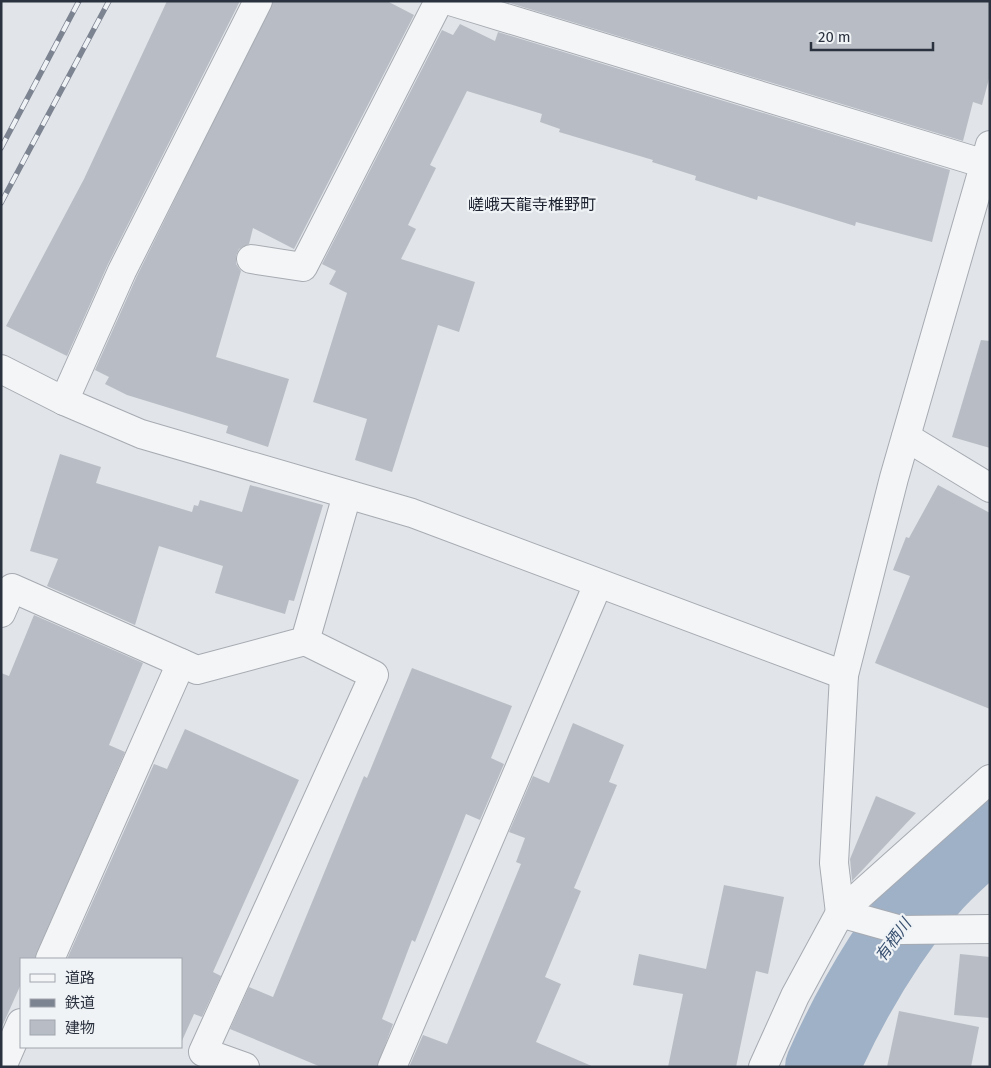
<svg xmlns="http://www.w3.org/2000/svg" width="991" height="1068" font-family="'Fira Sans','Noto Sans JP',sans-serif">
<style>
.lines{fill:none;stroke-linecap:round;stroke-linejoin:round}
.river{stroke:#9fb1c6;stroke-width:74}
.building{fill:#b8bdc5}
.minor-casing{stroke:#a7abb2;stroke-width:30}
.minor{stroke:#f3f5f7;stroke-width:28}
.rail-casing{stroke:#7c8391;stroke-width:5.5}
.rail{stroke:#f0f3f6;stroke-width:4;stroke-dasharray:11;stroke-linecap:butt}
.labels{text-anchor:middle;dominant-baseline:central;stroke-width:4.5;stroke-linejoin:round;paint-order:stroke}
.neighbourhood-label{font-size:16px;fill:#1d2330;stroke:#f0f3f6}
.water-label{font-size:16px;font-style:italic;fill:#38506f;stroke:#f0f3f6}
</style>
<rect width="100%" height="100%" fill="#e1e4e8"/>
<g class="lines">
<!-- river -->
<path class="river" d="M822,1067C850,1004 885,944 929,891C947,870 969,851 990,833"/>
</g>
<!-- building -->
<g class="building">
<polygon points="167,1 240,1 108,264 67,356 6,326 84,179"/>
<polygon points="273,1 387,1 414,15 294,249 253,228 249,244 239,249 236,256 236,264 241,271 216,357 289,379 268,447 226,433 228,426 127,395 105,384 109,377 95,370 136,278"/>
<polygon points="990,1 990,75 982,105 973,102 963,141 506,2"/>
<polygon points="460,24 495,41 498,32 950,170 932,242 856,222 855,226 758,196 757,200 695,180 696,176 652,162 653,160 559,132 560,129 540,122 542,114 467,91 430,165 436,168 408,225 416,229 401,259 475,282 459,332 438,325 392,472 355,460 367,419 313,402 347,293 329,284 336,271 322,264 442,30 453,35"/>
<polygon points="981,340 990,341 990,448 952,437"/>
<polygon points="60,454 101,467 96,483 192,512 194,505 198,506 200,500 242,512 250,485 323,505 294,601 289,600 285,614 215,593 223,566 159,546 135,625 47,586 58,559 30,551"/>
<polygon points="938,485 990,513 990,709 875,663 910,576 893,570 906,537 909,538"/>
<polygon points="34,615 143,663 109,745 125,752 35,959 21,959 21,984 1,1029 1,673 9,676"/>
<polygon points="412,668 512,706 491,758 504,764 480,820 466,814 415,942 412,940 382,1019 393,1024 377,1067 321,1067 230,1029 249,987 273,997 364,776 367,778"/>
<polygon points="573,723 624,745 609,782 617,785 574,888 581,891 545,977 561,984 536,1042 594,1067 409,1067 423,1035 447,1044 521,864 516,862 525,838 509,832 533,776 549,783"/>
<polygon points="185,729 299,780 213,972 221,976 202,1017 194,1014 181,1043 181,959 67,959 154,764 167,769"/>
<polygon points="876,796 916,813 852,881 850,859"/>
<polygon points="724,885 784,897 768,974 756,971 736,1067 668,1067 683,994 633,985 639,954 706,969"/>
<polygon points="960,954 990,957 990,1018 954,1015"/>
<polygon points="899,1011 979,1027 971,1067 887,1067"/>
</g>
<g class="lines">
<!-- minor casing -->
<g class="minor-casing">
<g id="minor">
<polyline points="450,1 985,164"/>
<polyline points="990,145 894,478 844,675 834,863 840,913 901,930 990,929"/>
<polyline points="251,259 303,267 439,1"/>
<polyline points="1,369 64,401 141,434 412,513 844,675"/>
<polyline points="64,401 122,271 258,1"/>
<polyline points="906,437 990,488"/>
<polyline points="1,613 12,588 197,670 305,641 347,495"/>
<polyline points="50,959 181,663"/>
<polyline points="2,1067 21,1023"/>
<polyline points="245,1067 203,1052 374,675 305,641"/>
<polyline points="392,1067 598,584"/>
<polyline points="763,1067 795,996 840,913 990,779"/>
</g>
</g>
<!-- minor -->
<use href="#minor" class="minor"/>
<!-- rail casing -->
<g class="rail-casing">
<g id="rail">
<polyline points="1,148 79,1"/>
<polyline points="1,203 109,1"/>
</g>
</g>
<!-- rail -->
<use href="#rail" class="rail"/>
</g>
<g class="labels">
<!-- neighbourhood labels -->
<g class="neighbourhood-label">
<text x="532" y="204">嵯峨天龍寺椎野町</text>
</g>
<!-- water labels -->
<g class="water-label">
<text transform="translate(893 940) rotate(-54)">有栖川</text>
</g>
</g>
<!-- border -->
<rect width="991" height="1068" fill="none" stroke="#2b323f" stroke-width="5"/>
<!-- legend -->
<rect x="20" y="958" width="162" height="90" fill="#f0f3f6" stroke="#a1a6ad"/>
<rect x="30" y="974" width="25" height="8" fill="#f3f5f7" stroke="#a1a6ad"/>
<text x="65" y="983" font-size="15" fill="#2b323f">道路</text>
<rect x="30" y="999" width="25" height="8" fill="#7c8391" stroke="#a1a6ad"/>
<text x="65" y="1008" font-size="15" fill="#2b323f">鉄道</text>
<rect x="30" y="1020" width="25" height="15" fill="#b8bdc5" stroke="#a1a6ad"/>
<text x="65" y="1033" font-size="15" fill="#2b323f">建物</text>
<!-- scale -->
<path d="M811 42v8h122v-8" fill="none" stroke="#2b323f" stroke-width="2.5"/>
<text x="818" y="42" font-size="15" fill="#2b323f" stroke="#f0f3f6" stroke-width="4" paint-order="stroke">20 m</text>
</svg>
